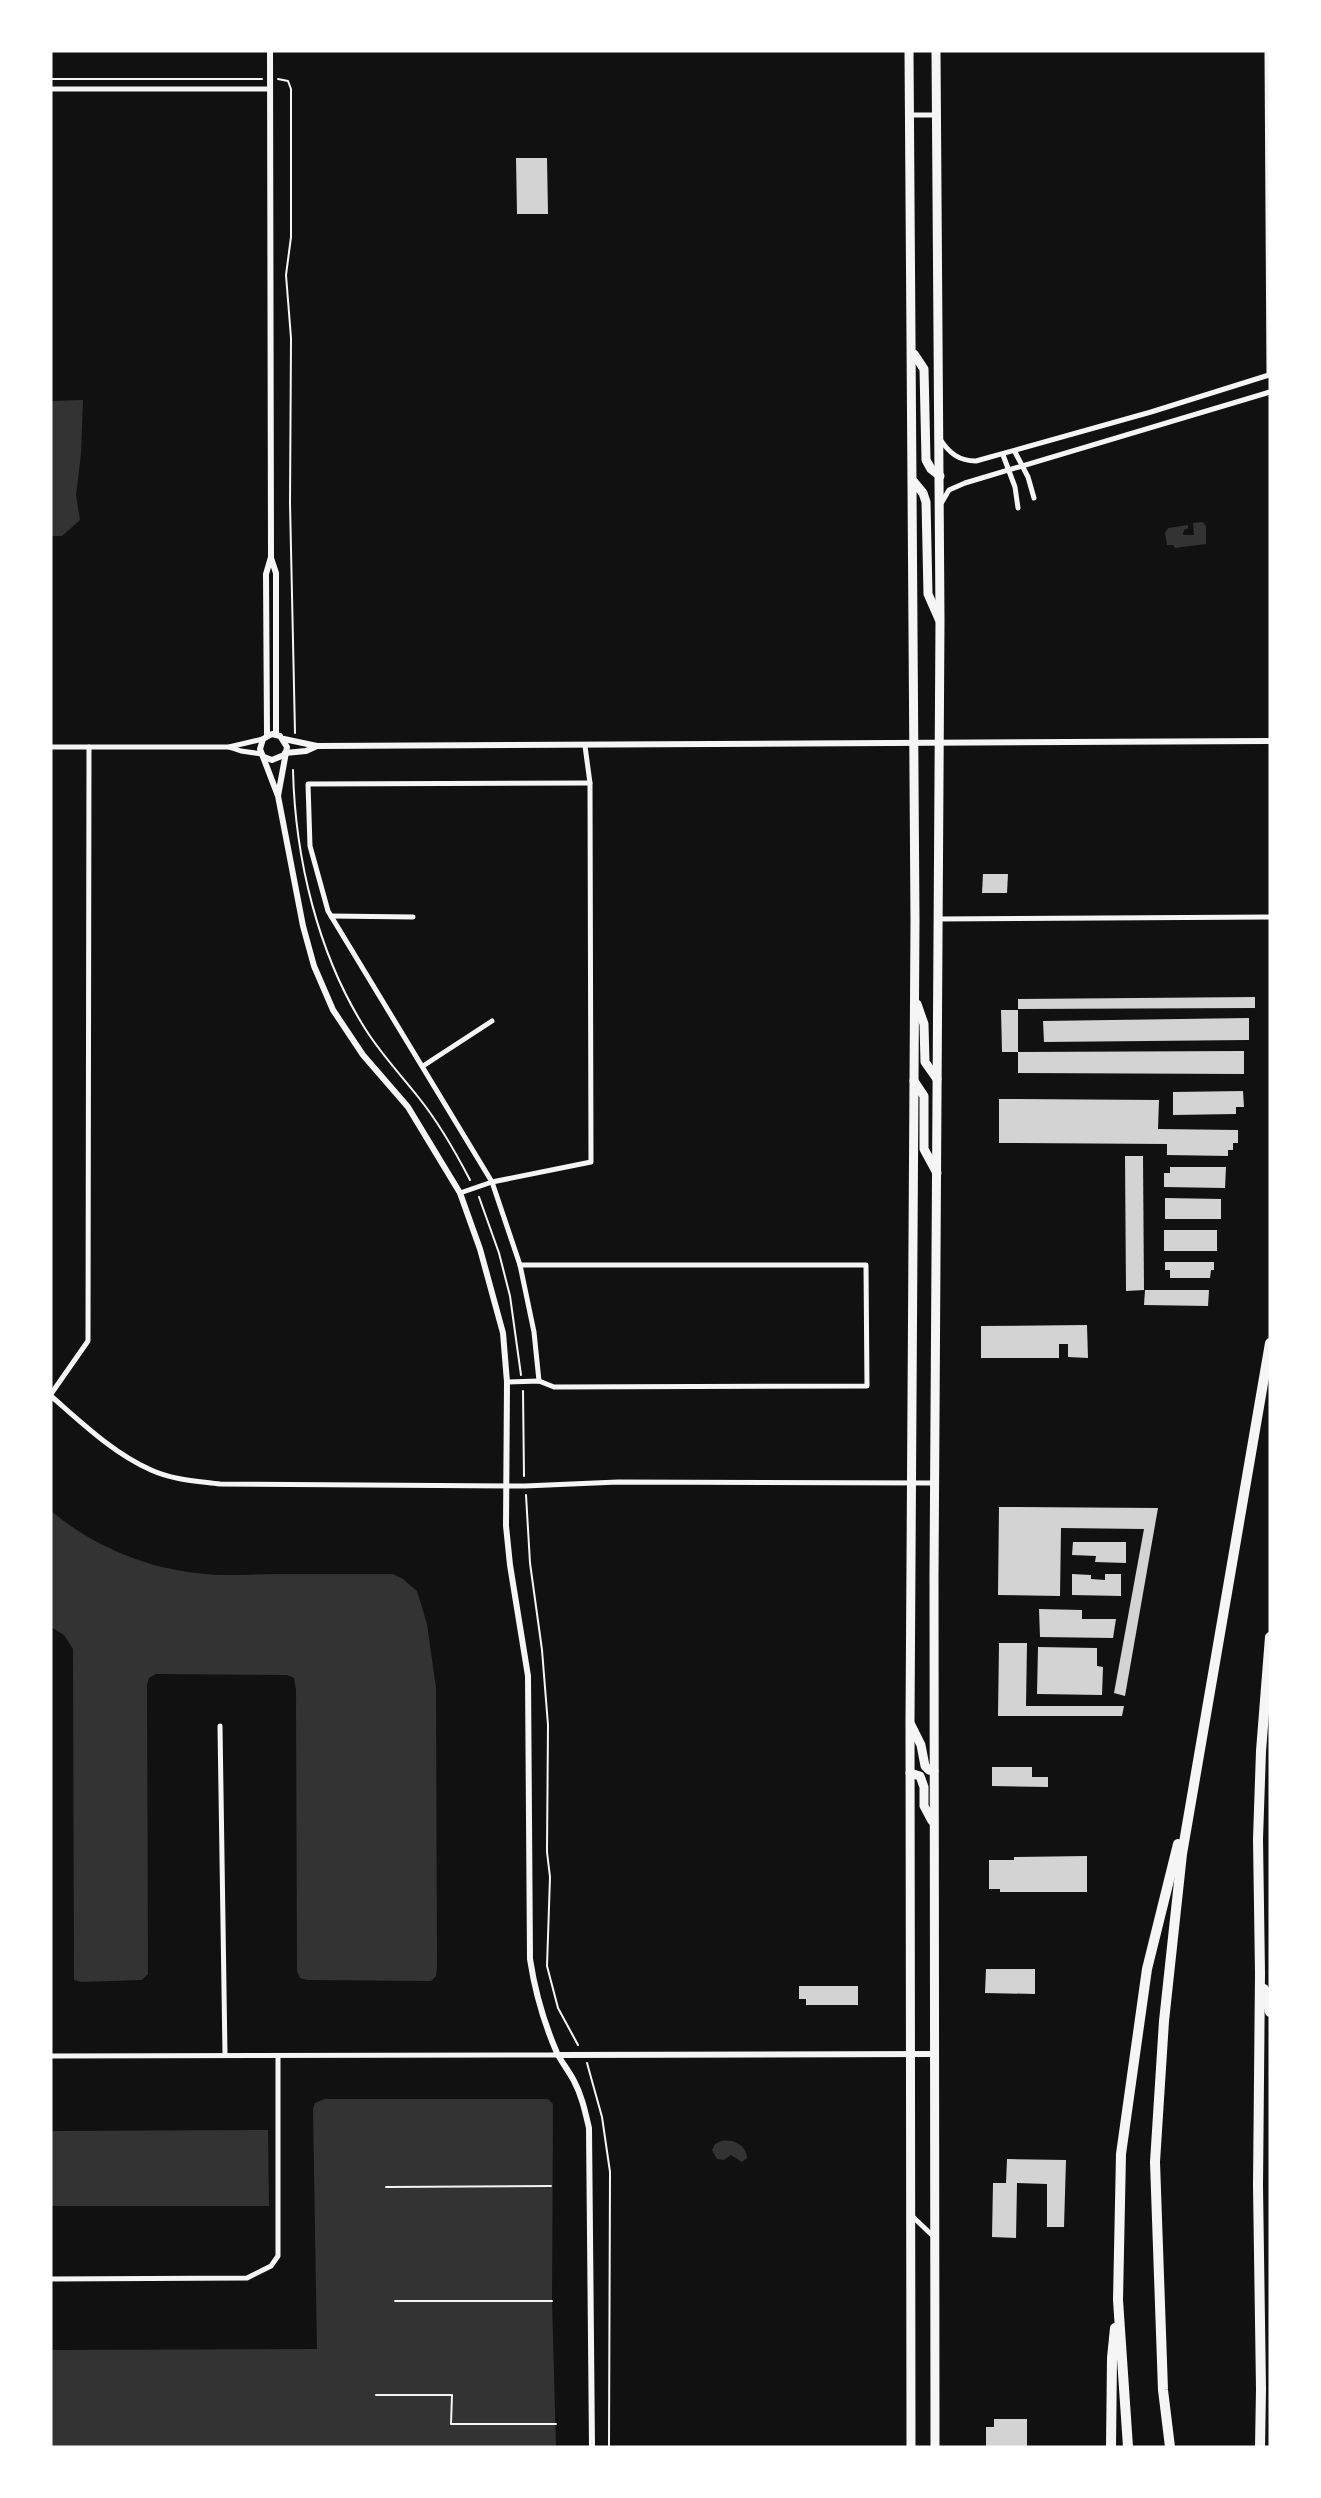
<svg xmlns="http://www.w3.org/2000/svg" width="1321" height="2498" font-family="'Zilla Slab',serif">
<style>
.water{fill:#333}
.building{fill:#d3d3d3}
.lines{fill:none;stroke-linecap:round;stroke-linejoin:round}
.path{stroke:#f5f5f5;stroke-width:2}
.minor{stroke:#f5f5f5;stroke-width:5}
.tertiary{stroke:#f5f5f5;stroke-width:6}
.trunk{stroke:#f5f5f5;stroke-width:9}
.motorway{stroke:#f5f5f5;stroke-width:10}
</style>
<rect width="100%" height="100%" fill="#111"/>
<!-- water -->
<g class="water">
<polygon points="83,400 81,454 76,495 80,520 62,536 51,536 51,401"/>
<polygon points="1203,522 1206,526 1206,544 1175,548 1173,545 1167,545 1165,533 1168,528 1188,525 1188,528 1184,530 1183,535 1194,535 1193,523"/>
<path d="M51,1511C92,1545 143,1567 196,1573C224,1577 253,1574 281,1574C318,1574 356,1574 393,1574L403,1579L417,1591L427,1624L436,1688L437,1967L436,1976L431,1981L307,1980L300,1978L297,1971L296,1690L294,1678L287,1675L156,1674L149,1678L147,1685L148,1974L142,1980L81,1982L74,1980L73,1649L64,1635L51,1627Z"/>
<polygon points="325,2099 548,2099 553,2104 552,2301 556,2447 51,2447 51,2350 317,2349 313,2109 315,2103"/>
<polygon points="268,2130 269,2206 51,2206 51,2131"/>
<path d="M721,2141C734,2139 746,2145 747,2158L742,2162L731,2155L724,2160L717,2159L712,2150L715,2144Z"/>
</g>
<!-- building -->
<g class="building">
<polygon points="516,158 547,158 548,214 517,214"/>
<polygon points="983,874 1008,874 1007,893 982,893"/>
<polygon points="1255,997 1255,1008 1018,1009 1018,999"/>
<polygon points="1001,1010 1018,1010 1018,1052 1002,1052"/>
<polygon points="1249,1018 1249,1040 1044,1042 1043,1021"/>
<polygon points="1244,1051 1244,1074 1018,1073 1018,1052"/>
<polygon points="1243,1091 1244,1107 1236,1107 1236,1114 1173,1115 1173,1092"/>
<polygon points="999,1099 1159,1100 1158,1129 1238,1130 1238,1143 1233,1143 1233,1150 1228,1150 1228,1156 1167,1155 1167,1144 999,1143"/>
<polygon points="1125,1156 1143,1156 1144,1290 1126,1291"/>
<polygon points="1170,1167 1226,1167 1225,1188 1164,1187 1164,1173 1170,1173"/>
<polygon points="1165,1198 1221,1199 1221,1219 1165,1219"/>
<rect x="1164" y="1230" width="53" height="21"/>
<polygon points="1165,1262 1214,1262 1214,1270 1211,1270 1210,1278 1170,1278 1170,1270 1165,1270"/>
<polygon points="1145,1290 1209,1290 1208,1306 1144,1305"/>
<polygon points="1087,1325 1088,1358 1068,1357 1068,1344 1059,1344 1059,1358 981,1358 981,1326"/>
<polygon points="999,1507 1158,1508 1125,1696 1114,1693 1144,1529 1061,1528 1060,1596 998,1595"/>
<polygon points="1073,1542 1126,1542 1126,1563 1095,1562 1096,1556 1072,1555"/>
<polygon points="1072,1574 1091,1575 1091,1579 1105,1580 1105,1574 1121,1574 1121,1596 1072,1595"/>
<polygon points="1039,1609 1082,1610 1082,1619 1116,1619 1113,1638 1040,1637"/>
<polygon points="999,1643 1027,1643 1026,1706 1124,1706 1122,1716 998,1716"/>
<polygon points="1038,1647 1097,1648 1097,1666 1103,1667 1102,1695 1037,1694"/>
<polygon points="992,1767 1032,1767 1032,1777 1048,1777 1048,1787 992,1786"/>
<polygon points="1087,1856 1087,1892 1000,1892 1000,1889 989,1889 989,1860 1014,1860 1014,1857"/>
<polygon points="986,1969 1035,1969 1035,1994 985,1993"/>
<polygon points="799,1986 858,1986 858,2005 806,2005 806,1999 799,1999"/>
<polygon points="1007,2159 1066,2160 1064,2227 1047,2227 1047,2184 1017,2183 1016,2238 992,2237 993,2183 1006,2183"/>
<polygon points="994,2419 1027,2419 1027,2447 986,2447 986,2427 994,2427"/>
</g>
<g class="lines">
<!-- path -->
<g class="path">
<polyline points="51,79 262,79"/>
<polyline points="278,79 288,81 291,89 291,237 286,275 291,338 290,503 295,733"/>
<path d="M293,770C295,858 318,955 366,1030C381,1054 401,1075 419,1098C439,1123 455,1151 470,1180"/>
<polyline points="479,1197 499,1253 510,1296 521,1375"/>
<polyline points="523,1391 524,1476"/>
<polyline points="526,1495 530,1563 542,1650 548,1725 547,1852 550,1877 547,1966 558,2008 578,2045"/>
<polyline points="587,2063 602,2117 610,2172 609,2447"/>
<polyline points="386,2187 551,2186"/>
<polyline points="395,2301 552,2301"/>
<polyline points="376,2395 452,2395 451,2424 556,2424"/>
</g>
<!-- minor -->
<g class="minor">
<polyline points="1267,51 1269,375"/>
<polyline points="51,89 270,89"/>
<polyline points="909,115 936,115"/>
<path d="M940,439C949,453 959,461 976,461L1151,412L1269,375"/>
<polyline points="1015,452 1028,477 1034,498"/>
<polyline points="1003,455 1015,487 1018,508"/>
<polyline points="942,502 949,490 965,483 1270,392"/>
<polyline points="51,747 229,747 263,739"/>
<polyline points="229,747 241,751 262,754"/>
<polyline points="331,916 413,917"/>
<polyline points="938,919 1270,917"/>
<polyline points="423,1066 492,1021"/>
<polyline points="460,1193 492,1182 591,1162 590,783 585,746"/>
<polyline points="539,1381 534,1332 520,1265 492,1182 328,911 310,846 308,784 590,783"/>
<polyline points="507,1382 539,1381 554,1387 867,1386 866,1265 520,1265"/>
<polyline points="51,1394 88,1341 89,747"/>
<path d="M51,1396C82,1423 113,1453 151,1470C173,1480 197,1481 220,1484L525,1486L618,1482L934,1483"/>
<polyline points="220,1726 225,2055"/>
<polyline points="51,2056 558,2055"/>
<polyline points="912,2216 934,2237"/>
<polyline points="51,2279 247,2278 271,2266 278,2256 278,2056"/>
</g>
<!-- tertiary -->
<g class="tertiary">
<polyline points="271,558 276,573 276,734"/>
<polyline points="267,735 266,574 271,557 270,51"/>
<polyline points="284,739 317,746 1270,741"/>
<polyline points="285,753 306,751 317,746"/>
<polyline points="264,757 272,760 284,755"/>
<path d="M278,796L287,747L280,736L272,734L263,739L260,749L278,796L303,926L314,966L333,1010L363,1055L408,1107L460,1193L480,1249L503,1333L507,1382L506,1526L510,1565L528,1676L530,1959C535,1992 544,2023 557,2053C562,2063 569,2071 574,2081C582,2096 585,2111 589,2128L592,2447"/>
<polyline points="558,2055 933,2054"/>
</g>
<!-- trunk -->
<g class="trunk">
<polyline points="909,51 915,921 910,1722 911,2447"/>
<polyline points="914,354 924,369 926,460 931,469 940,476"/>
<polyline points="913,481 923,493 926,502 928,594 939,619"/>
<polyline points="917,1004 924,1024 925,1062 937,1079"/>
<polyline points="914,1081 924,1096 924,1149 937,1173"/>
<polyline points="911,1725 921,1745 925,1766 929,1770 934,1771"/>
<polyline points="910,1773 920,1776 924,1787 924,1806 932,1821"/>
<polyline points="935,2447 934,1576 940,620 936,51"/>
</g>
<!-- motorway -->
<g class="motorway">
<polyline points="1264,1989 1270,2012"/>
<polyline points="1111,2447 1112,2358 1115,2328"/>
<polyline points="1128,2447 1118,2300 1121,2154 1147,1969 1178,1844"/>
<polyline points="1170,2447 1163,2390 1155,2162 1164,2021 1182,1854 1270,1343"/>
<polyline points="1260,2447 1261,2389 1258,2186 1260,1973 1258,1839 1261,1751 1270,1637"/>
</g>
</g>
<!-- border -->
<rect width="1321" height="2498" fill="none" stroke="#ffffff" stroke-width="105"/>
</svg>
